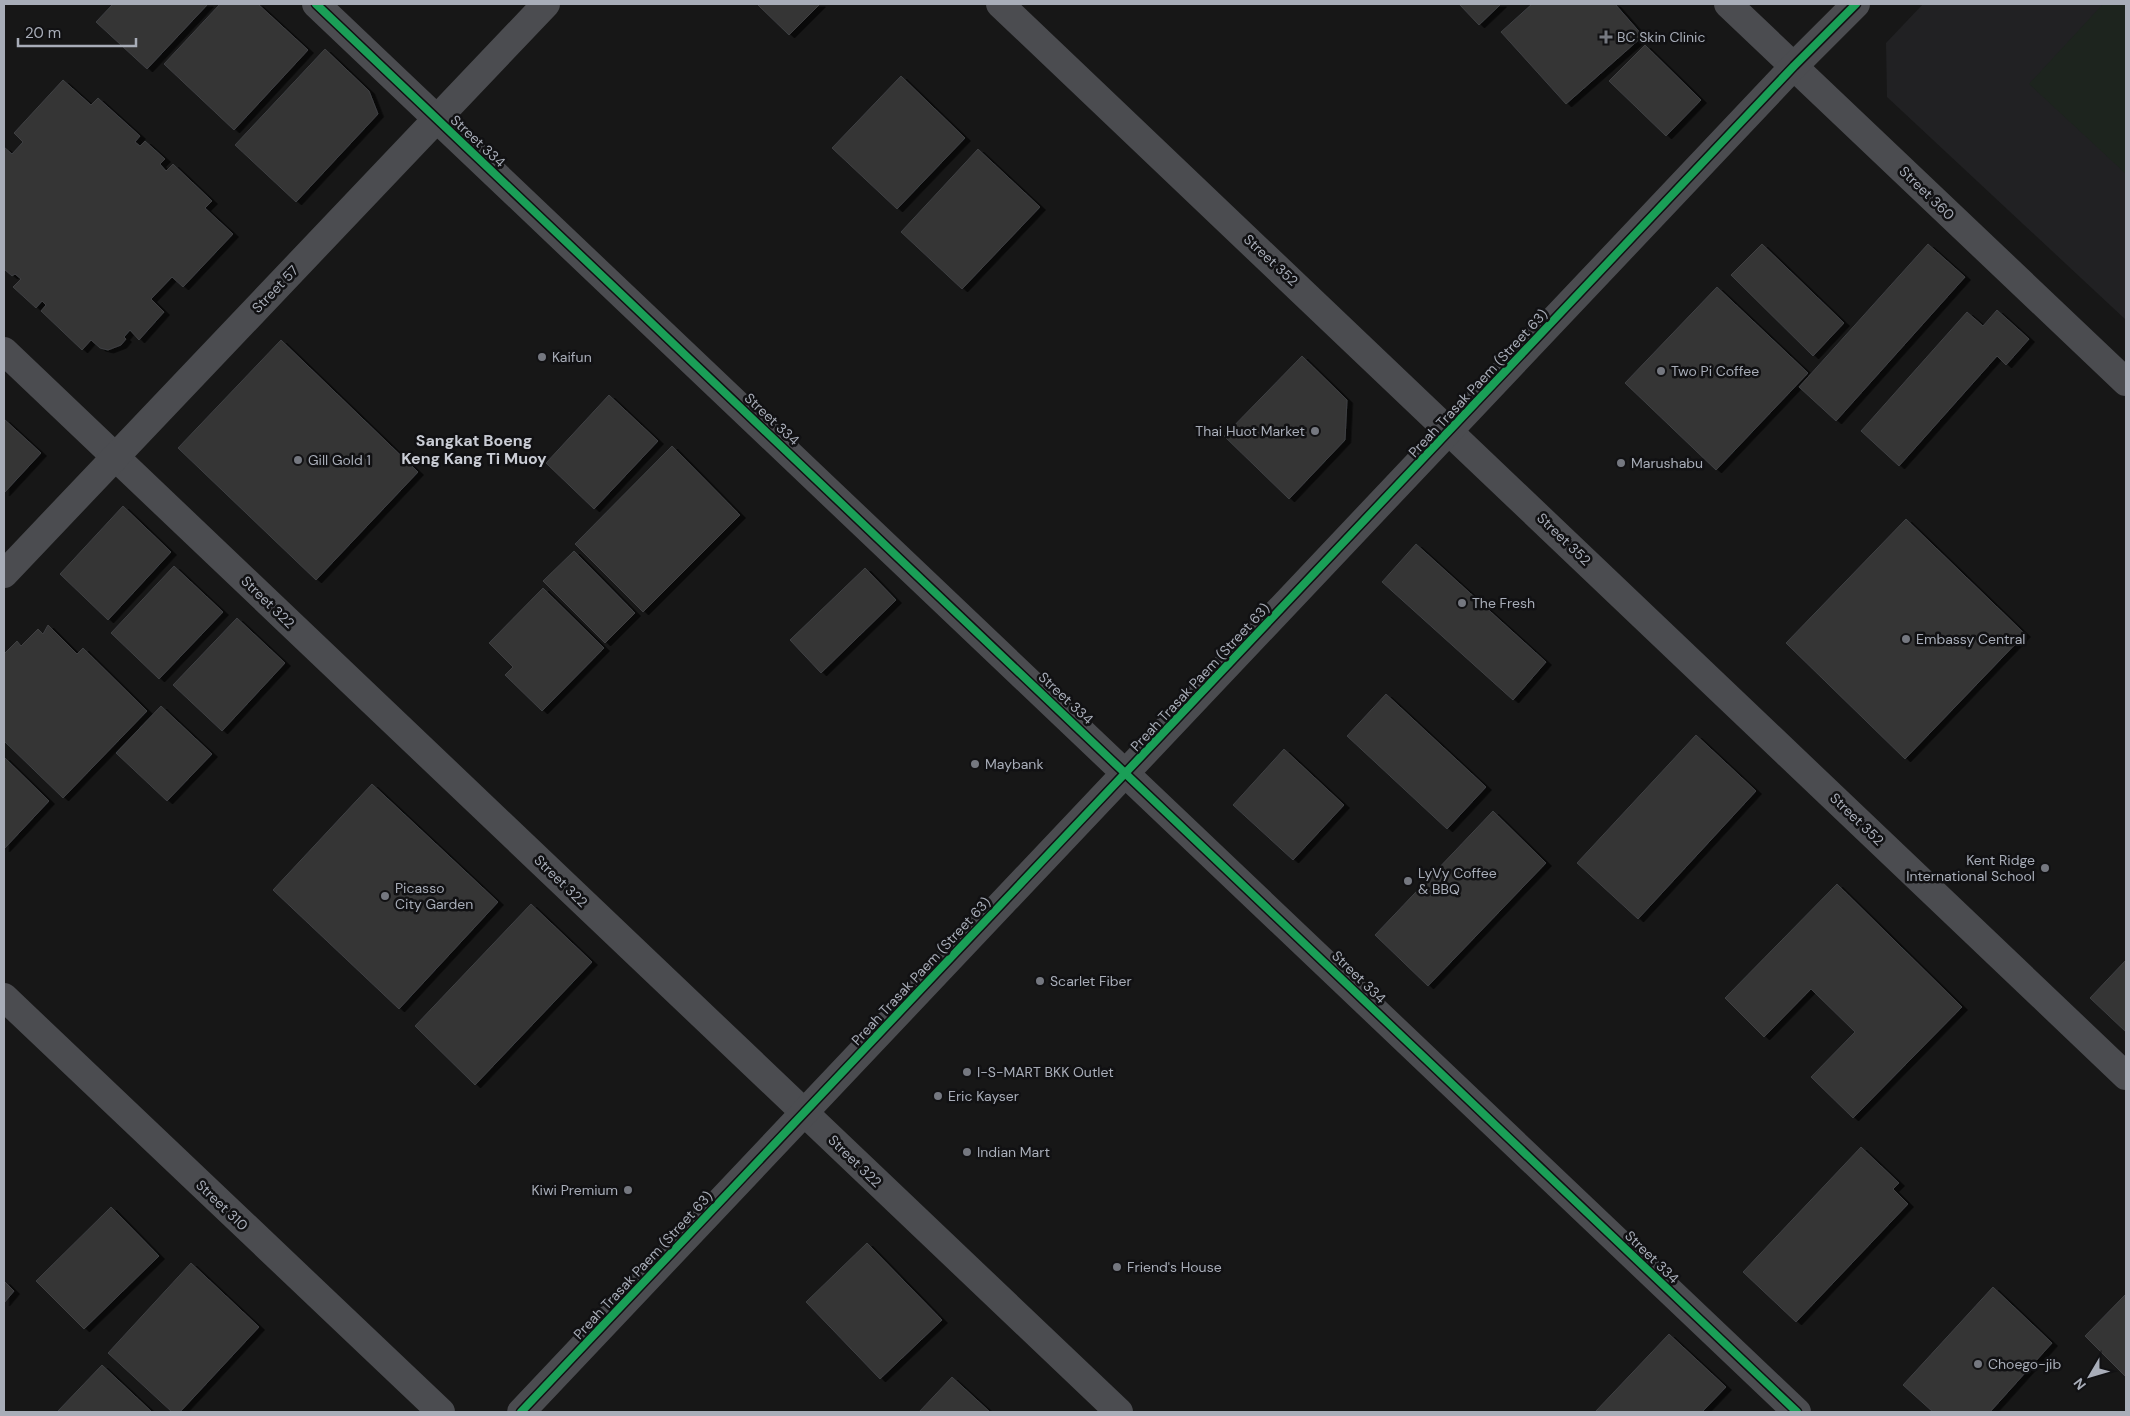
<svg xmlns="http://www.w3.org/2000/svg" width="2130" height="1416" font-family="'DM Sans',sans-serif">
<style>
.built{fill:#212123}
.green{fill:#1d241e}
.building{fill:#353536;stroke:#3f4043;filter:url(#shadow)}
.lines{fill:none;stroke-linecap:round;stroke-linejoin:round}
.minor{stroke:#4b4c50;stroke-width:28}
.cycleway-casing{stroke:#111113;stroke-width:11}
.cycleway{stroke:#1a9f57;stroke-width:8}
.poi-dot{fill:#757880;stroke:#111113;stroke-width:2}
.labels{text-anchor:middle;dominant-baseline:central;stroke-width:5;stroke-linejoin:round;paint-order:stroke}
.poi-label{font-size:14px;fill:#a8adb8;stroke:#111113;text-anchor:start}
.street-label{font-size:14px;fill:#a8adb8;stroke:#111113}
.quarter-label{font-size:16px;font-weight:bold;fill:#c9ccd4;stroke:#111113}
</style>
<defs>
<filter id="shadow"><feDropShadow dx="5.5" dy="3" stdDeviation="0" flood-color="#0009"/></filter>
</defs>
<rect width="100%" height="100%" fill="#171717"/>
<!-- built -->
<polygon class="built" points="1923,4 2126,4 2126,320 1887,97 1886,43"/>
<!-- green -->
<polygon class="green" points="2103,4 2126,4 2126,174 2029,84"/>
<!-- building -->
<g class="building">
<polygon points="113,4 208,4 147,69 96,22"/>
<polygon points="220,4 258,4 308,50 234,130 164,64"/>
<polygon points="757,4 820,4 789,35"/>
<polygon points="1459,4 1501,4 1479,25"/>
<polygon points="1532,4 1615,4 1643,36 1566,104 1501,32"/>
<polygon points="1645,45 1701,100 1666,136 1609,81"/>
<polygon points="325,49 369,91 378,114 296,202 235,145"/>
<polygon points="901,76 965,138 897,209 832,148"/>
<polygon points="63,80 91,105 98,98 140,136 135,142 140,146 145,141 165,159 160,164 166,171 173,164 212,201 205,208 233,234 183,287 172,277 151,299 164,312 139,340 130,330 124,337 126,339 121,345 108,350 100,348 91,340 82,350 41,311 46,305 42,301 36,308 13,287 21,279 15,274 12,276 4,269 4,147 12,154 23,142 14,133"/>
<polygon points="978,149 1040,207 962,289 901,232"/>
<polygon points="1762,244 1844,323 1813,356 1731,275"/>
<polygon points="1928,244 1965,277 1836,421 1799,387"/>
<polygon points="1717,287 1808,373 1716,470 1625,383"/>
<polygon points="1997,310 2029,339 2006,365 1997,356 1899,466 1861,431 1967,312 1983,326"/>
<polygon points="281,340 418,472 316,580 178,448"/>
<polygon points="1302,356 1347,400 1345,440 1289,499 1224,436"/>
<polygon points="609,395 658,441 594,509 546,463"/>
<polygon points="4,419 41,453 4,493"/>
<polygon points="672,446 740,515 643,612 575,544"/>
<polygon points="123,506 171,552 108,620 60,574"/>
<polygon points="1906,519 2025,634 1905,759 1786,643"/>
<polygon points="1416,544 1546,662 1513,700 1382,582"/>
<polygon points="574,551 635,613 605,643 543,581"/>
<polygon points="174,566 223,612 159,679 111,633"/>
<polygon points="865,568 896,600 821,673 790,640"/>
<polygon points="543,588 604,648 542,711 505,675 513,667 489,643"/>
<polygon points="237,618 285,663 222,731 173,685"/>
<polygon points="48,625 77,654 83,648 147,711 63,798 4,741 4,654 17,641 21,646 38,629 43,634"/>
<polygon points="1386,694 1486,787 1447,829 1347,736"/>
<polygon points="161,706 212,754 167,801 116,753"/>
<polygon points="1696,735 1756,791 1638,919 1577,863"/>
<polygon points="1284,749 1344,805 1293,860 1233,805"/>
<polygon points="4,757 49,801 4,849"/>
<polygon points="372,784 498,902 399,1009 273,890"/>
<polygon points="1493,811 1546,863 1428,986 1375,935"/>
<polygon points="1837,884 1962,1007 1853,1118 1811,1077 1855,1032 1811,989 1764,1037 1725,998"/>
<polygon points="531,904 592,962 475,1085 415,1026"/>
<polygon points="2126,960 2126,1032 2090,998"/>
<polygon points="1861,1147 1899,1183 1893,1189 1908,1204 1796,1322 1743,1272"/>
<polygon points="111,1207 159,1256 84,1329 36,1281"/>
<polygon points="867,1243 942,1320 880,1379 806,1302"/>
<polygon points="191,1263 259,1327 180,1412 172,1412 108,1353"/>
<polygon points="4,1281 14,1291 4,1303"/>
<polygon points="1993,1287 2052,1343 1990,1412 1933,1412 1903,1385"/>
<polygon points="2126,1294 2126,1377 2085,1336"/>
<polygon points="1669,1334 1726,1387 1702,1412 1595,1412"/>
<polygon points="102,1365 152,1412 57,1412"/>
<polygon points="952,1377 990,1412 919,1412"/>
</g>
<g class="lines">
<!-- minor -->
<g class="minor">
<polyline points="316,4 1797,1412"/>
<polyline points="1000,4 2126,1076"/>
<polyline points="1728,4 2126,382"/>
<polyline points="4,351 1119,1412"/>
<polyline points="4,574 546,4"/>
<polyline points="4,997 441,1412"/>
<polyline points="521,1412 1794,66 1856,4"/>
</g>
<!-- cycleway casing -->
<g class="cycleway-casing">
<g id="cycleway">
<polyline points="316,4 1797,1412"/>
<polyline points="521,1412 1794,66 1856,4"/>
</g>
</g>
<!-- cycleway -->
<use href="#cycleway" class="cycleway"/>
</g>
<!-- markers -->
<g class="poi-dot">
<path d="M1603.5 29.5h5v5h5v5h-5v5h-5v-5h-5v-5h5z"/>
<circle cx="542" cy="357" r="5"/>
<circle cx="1661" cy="371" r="5"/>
<circle cx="1315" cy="431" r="5"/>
<circle cx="298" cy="460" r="5"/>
<circle cx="1621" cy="463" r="5"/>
<circle cx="1462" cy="603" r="5"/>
<circle cx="1906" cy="639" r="5"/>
<circle cx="975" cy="764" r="5"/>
<circle cx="2045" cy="868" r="5"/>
<circle cx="1408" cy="881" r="5"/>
<circle cx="385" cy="896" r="5"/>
<circle cx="1040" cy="981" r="5"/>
<circle cx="967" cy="1072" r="5"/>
<circle cx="938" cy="1096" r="5"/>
<circle cx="967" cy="1152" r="5"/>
<circle cx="628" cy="1190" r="5"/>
<circle cx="1117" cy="1267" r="5"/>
<circle cx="1978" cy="1364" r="5"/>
</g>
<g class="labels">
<!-- poi labels -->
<g class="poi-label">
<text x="1617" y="37">BC Skin Clinic</text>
<text x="552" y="357">Kaifun</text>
<text x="1671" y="371">Two Pi Coffee</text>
<text x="1305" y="431" text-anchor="end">Thai Huot Market</text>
<text x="308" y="460">Gill Gold 1</text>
<text x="1631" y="463">Marushabu</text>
<text x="1472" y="603">The Fresh</text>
<text x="1916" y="639">Embassy Central</text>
<text x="985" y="764">Maybank</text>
<text x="2035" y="860" text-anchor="end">Kent Ridge<tspan x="2035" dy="16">International School</tspan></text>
<text x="1418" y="873">LyVy Coffee<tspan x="1418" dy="16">&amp; BBQ</tspan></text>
<text x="395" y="888">Picasso<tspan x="395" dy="16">City Garden</tspan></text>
<text x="1050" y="981">Scarlet Fiber</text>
<text x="977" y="1072">I-S-MART BKK Outlet</text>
<text x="948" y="1096">Eric Kayser</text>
<text x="977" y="1152">Indian Mart</text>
<text x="618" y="1190" text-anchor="end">Kiwi Premium</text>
<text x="1127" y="1267">Friend's House</text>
<text x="1988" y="1364">Choego-jib</text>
</g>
<!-- street labels -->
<g class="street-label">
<text transform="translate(478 141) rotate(43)">Street 334</text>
<text transform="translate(1927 193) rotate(44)">Street 360</text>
<text transform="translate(1271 260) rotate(43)">Street 352</text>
<text transform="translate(275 289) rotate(-46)">Street 57</text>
<text transform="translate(1478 383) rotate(-47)">Preah Trasak Paem (Street 63)</text>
<text transform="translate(772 419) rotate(43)">Street 334</text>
<text transform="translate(1564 539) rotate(44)">Street 352</text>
<text transform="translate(268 602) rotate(44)">Street 322</text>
<text transform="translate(1200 677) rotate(-47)">Preah Trasak Paem (Street 63)</text>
<text transform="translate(1066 698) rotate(43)">Street 334</text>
<text transform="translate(1857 819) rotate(44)">Street 352</text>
<text transform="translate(561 881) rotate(44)">Street 322</text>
<text transform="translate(921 971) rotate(-47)">Preah Trasak Paem (Street 63)</text>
<text transform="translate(1359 977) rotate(44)">Street 334</text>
<text transform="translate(855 1161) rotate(44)">Street 322</text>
<text transform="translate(222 1205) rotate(44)">Street 310</text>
<text transform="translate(1652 1257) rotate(44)">Street 334</text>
<text transform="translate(643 1265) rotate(-47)">Preah Trasak Paem (Street 63)</text>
</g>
<!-- quarter labels -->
<g class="quarter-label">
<text x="474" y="440">Sangkat Boeng<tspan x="474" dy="18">Keng Kang Ti Muoy</tspan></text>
</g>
</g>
<!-- border -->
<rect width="2130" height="1416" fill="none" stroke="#a8adb8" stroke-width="10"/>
<!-- north arrow -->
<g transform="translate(2090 1376) rotate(232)" stroke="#111113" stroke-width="4" paint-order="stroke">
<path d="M0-4L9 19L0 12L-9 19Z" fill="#a8adb8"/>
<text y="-8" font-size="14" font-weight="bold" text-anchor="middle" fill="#a8adb8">N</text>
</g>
<!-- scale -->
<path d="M18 38v8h118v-8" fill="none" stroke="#a8adb8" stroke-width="2.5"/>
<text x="25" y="38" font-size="15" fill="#a8adb8" stroke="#111113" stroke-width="4" paint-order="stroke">20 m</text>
</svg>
